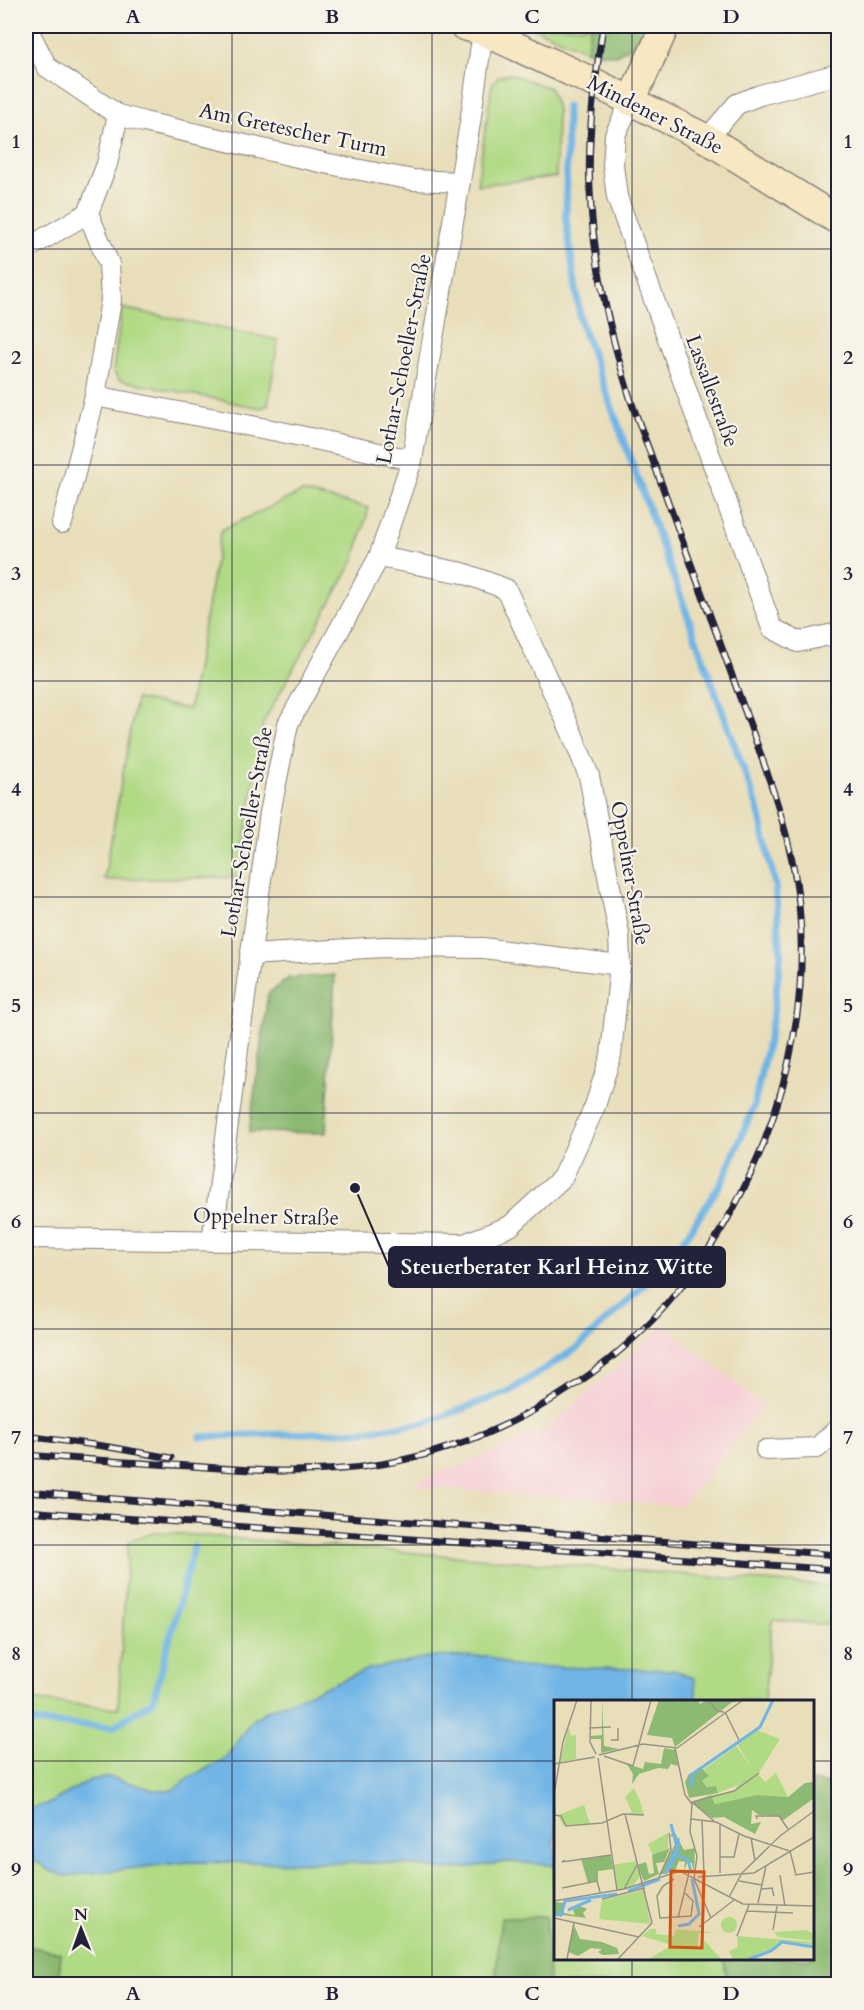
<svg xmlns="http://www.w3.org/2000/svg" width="864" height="2010" font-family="Cardo,serif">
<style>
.built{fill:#f6cfd6}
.green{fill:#b1da85;stroke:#6a7e60;stroke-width:1.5}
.forest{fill:#8cba72;stroke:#576e56;stroke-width:1.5}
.water{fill:#70b5e6;stroke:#496c90;stroke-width:1.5}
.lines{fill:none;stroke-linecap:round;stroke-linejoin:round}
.stream{stroke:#70b5e6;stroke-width:7}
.street-casing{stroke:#85807a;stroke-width:22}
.secondary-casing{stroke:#85807a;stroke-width:31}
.street{stroke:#fff;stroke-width:20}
.secondary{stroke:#f7e8c3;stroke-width:28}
.rail-casing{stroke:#22223b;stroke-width:7}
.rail{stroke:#f7f3e8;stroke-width:4.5;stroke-dasharray:14;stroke-linecap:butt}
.grid{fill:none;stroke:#22223b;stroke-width:1.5;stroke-opacity:0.55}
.labels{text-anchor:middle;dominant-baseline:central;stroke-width:4.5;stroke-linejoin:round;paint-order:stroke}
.street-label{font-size:21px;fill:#22223b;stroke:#f7f3e8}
.inset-river{fill:none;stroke:#70b5e6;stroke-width:3}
.inset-road{fill:none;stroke:#999387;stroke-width:1.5}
.view{fill:#d45411;fill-opacity:0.15;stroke:#d45411;stroke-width:3}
.inset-edge{fill:none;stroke:#22223b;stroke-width:3}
.leader{fill:none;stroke:#22223b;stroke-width:2}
.callout-dot{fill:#22223b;stroke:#f7f3e8;stroke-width:2}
.callout{fill:#22223b;stroke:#22223b;stroke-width:2}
.callout-label{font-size:22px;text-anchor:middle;font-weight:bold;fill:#fff}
.neatline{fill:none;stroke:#22223b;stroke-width:2}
.grid-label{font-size:20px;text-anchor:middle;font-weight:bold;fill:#22223b}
</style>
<rect width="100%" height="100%" fill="#f7f3e8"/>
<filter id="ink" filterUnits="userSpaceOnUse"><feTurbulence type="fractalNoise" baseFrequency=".0167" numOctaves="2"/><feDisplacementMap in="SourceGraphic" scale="12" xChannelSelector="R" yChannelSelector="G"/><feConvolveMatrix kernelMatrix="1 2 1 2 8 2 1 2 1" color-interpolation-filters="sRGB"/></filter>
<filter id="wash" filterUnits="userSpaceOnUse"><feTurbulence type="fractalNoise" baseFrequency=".008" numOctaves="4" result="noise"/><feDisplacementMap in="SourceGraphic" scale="24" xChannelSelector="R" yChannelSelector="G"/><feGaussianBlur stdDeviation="1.35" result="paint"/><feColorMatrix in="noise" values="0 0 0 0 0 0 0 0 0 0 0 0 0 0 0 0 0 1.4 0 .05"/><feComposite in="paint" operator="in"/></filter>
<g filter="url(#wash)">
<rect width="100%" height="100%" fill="#e8deb9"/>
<!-- built -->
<polygon class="built" points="664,1325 764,1406 681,1506 408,1486 545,1430"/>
<!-- green -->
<g class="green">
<polygon points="530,26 590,26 587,51"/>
<polygon points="510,74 550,88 557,109 556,177 477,185 492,84 499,76"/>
<polygon points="122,308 278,340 268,405 261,408 119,380 113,371"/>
<polygon points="302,492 369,508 354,560 263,723 240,877 104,880 136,699 189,709 221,530"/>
<polygon points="156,1532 838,1587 838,1626 772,1620 764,1701 555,1701 555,1958 724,1958 727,1984 58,1984 61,1953 26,1946 26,1700 118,1708 128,1542"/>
</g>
<!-- forest -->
<g class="forest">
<polygon points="590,26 645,26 637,43 616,55 587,51"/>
<polygon points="335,975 326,1133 249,1132 268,994 289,978"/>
<polygon points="812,1781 838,1786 838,1984 727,1984 724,1958 812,1958"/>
<polygon points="501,1917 547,1917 549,1984 495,1984"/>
<polygon points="26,1946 61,1953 58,1984 26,1984"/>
</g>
<!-- water -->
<polygon class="water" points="488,1656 510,1666 673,1670 694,1678 697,1701 555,1701 555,1865 506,1862 449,1870 386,1863 188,1862 66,1876 50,1871 26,1853 26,1810 50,1803 90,1780 110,1777 154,1790 173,1790 190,1777 225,1759 252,1720 268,1710 369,1669 429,1657"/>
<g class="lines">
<!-- stream -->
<g class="stream">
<polyline points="200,1437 363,1431 425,1423 510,1391 577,1348 670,1261 723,1180 754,1106 772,1022 781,954 775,885 759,812 581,323 566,220 567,106"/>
<polyline points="26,1722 113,1727 153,1701 194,1547"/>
</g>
</g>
</g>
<g filter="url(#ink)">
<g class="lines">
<!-- street casing -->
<g class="street-casing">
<g id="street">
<polyline points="26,26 47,67 118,115 144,122 324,163 413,180 460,182"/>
<polyline points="631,101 615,135 613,165 617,197 772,628 798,642 838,633"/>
<polyline points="707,139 737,104 760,95 838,74"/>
<polyline points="26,249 88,213"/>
<polyline points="95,396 277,431 412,460"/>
<polyline points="62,523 95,396 111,300 109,264 88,213 107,164 118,115"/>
<polyline points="250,955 383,947 483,948 620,965"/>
<polyline points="26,1238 464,1244 510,1226 562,1178 595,1106 611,1055 620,965 619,934 589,776 571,731 506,589 463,573 379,557"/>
<polyline points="212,1241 270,813 288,724 379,557 412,460 470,123 483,31"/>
<polyline points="766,1450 817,1448 838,1429"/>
</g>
</g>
<!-- secondary casing -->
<g class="secondary-casing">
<g id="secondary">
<polyline points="464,26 483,31 595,83 707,139 838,220"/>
<polyline points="631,101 665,26"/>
</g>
</g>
<!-- street -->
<use href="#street" class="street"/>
<!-- secondary -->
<use href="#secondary" class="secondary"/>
<!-- rail casing -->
<g class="rail-casing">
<g id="rail">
<polyline points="26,1436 103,1446 171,1458"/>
<path d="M26,1455C81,1459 136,1463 191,1466C256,1471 317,1475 382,1464C489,1446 595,1386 667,1304C760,1197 813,1046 799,904C791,827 760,754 734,681C700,588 665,494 631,401C609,331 593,262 590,190C587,135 595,80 603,26"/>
<polyline points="26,1492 838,1555"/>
<polyline points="26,1511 838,1570"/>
</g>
</g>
<!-- rail -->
<use href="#rail" class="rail"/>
</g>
</g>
<!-- grid -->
<path class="grid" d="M232,26V1984M432,26V1984M632,26V1701M26,249H838M26,465H838M26,681H838M26,897H838M26,1113H838M26,1329H838M26,1545H838M26,1761H555M812,1761H838M632,1958V1984"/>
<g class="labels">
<!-- street labels -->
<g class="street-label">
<text transform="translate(655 115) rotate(27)">Mindener Straße</text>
<text transform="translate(293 130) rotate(12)">Am Gretescher Turm</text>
<text transform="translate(404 359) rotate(-79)">Lothar-Schoeller-Straße</text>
<text transform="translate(712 391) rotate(70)">Lassallestraße</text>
<text transform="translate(247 832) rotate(-80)">Lothar-Schoeller-Straße</text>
<text transform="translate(630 873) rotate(80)">Oppelner Straße</text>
<text transform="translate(266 1217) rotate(1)">Oppelner Straße</text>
</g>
</g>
<!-- overview -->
<g transform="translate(554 1700)">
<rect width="260" height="260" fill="#e8deb9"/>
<path d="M15,26L17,36L22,35V59L6,62ZM203,30L226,39L204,74L211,82L222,73L234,97L203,95L161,104L157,95L180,91L184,85L164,93L162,86L154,87L148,81L155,76L150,69L182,46L198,68L183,44ZM80,88L86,101L90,115L72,114L78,112L71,97ZM30,105L36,124L9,125L4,115ZM114,133V148L99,155L94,144ZM82,161L87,175L78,187L63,190L59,165ZM90,190L96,224L45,219L48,200ZM167 225a8 8 0 1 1 16 0a8 8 0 1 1-16 0ZM96,229H102V234L120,236L122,229L162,233H145L143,248L150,240L167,259H95L118,245L88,236ZM253,230L259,234V241L224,237L220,232ZM183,236L259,242V247L228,242L217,251L195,259H179L175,251L184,247Z" fill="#b1da85"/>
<path d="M48,0L50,46L65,49L47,53V39H37V36L48,35ZM105,0H144L146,4L153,0H187L177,3L121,47L118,38L93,35ZM110,48L121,50L124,66L117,64L114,69L104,68L85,74L78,84L79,74L73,64L89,69L91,62L107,64ZM149,69L155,76L148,81L153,87L162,86L164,93L135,98L131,82L135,74ZM259,82V99L228,121L225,116L205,115L198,110L197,124L207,122L201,134L170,117L158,118L138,102L157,95L161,104L203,95L234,97L251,83ZM120,131L130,150L141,148L140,174L138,163H133L130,171L131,162L125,161L121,171L105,175L121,144L120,137L116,136ZM116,148L110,162L102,163L105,174L90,181L83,165L92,162L95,174L100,173L98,155ZM57,155L59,169L44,171V181L34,183L27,159ZM0,202L9,203L10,213L21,215L19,210L26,206L33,209L29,213L32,218L0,214ZM20,225L26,239L48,242L63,248L65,254L49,255L44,252L48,249L37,248L24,256L14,252Z" fill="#8cba72"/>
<path class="inset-river" d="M138,87L137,75L206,27L219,0M123,155L134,160L137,172M114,172L124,149V138M111,174L123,147L117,124M74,191L106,179M14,210L37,200M0,214L7,215L11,201L63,194M124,226L135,224L145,214L138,179M195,259L217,251L228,242L260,247"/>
<path class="inset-road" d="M37,0L36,42L42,54M154,0L163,11L170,12M171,12L185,40M35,28L57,27M57,40H64V28M121,48L131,95L138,104L136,132L143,156L140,179L157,218M45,55L89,44L123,48L189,0M50,56L79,66L97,0M44,58L63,190M0,64L41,57M0,94L9,42L23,0M0,115L7,116L12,126L48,123L69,114L90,115M137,119L162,122L190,136L236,151L242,175L260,172M203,119L202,116H225L234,129M148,120L150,174M160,121L138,102L180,91L205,73M197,138L201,161M166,157H180L185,134M11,160L8,162L57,155M166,173V124M226,175L231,206M105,177L117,150L115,133M144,177L200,173L260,137M120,179L109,186L103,196L106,218L137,216L139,201L131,193M185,181L208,185M8,188L43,181L46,192M70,189L83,165M207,189L218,188L220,196M175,197L188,173L226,136L260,111M48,199L91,188M0,201L70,189L126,171L189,204L260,206M204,203L212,166M193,211L239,213M0,218L85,237M124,218L135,173M145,227L180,200M219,230L223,206M183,236L195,205M13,259L20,223M64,259L98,223L71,114"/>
<path class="view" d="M117,171L150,172L148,248L116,247Z"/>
<rect width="260" height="260" class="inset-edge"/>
</g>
<!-- callouts -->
<path class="leader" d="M355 1188L389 1267"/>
<circle class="callout-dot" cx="355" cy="1188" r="6"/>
<rect class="callout" x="389" y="1247" width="336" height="40" rx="6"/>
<g class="callout-label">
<text x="557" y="1274">Steuerberater Karl Heinz Witte</text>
</g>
<!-- margin -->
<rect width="864" height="2010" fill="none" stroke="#f7f3e8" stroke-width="66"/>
<!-- north arrow -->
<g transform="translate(81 1929) rotate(359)" stroke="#f7f3e8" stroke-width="4.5" paint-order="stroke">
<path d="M0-4.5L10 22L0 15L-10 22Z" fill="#22223b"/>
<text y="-9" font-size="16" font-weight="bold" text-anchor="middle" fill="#22223b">N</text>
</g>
<rect x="33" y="33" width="798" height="1944" class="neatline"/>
<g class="grid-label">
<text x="133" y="23">A</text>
<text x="332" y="23">B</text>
<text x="532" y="23">C</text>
<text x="731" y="23">D</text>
<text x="16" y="148">1</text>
<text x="848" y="148">1</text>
<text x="16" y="364">2</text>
<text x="848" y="364">2</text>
<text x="16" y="580">3</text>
<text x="848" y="580">3</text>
<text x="16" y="796">4</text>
<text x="848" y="796">4</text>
<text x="16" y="1012">5</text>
<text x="848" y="1012">5</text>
<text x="16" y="1228">6</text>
<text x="848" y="1228">6</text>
<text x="16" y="1444">7</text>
<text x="848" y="1444">7</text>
<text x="16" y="1660">8</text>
<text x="848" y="1660">8</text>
<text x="16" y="1876">9</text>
<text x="848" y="1876">9</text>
<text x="133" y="2000">A</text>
<text x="332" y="2000">B</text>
<text x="532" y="2000">C</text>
<text x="731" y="2000">D</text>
</g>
</svg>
